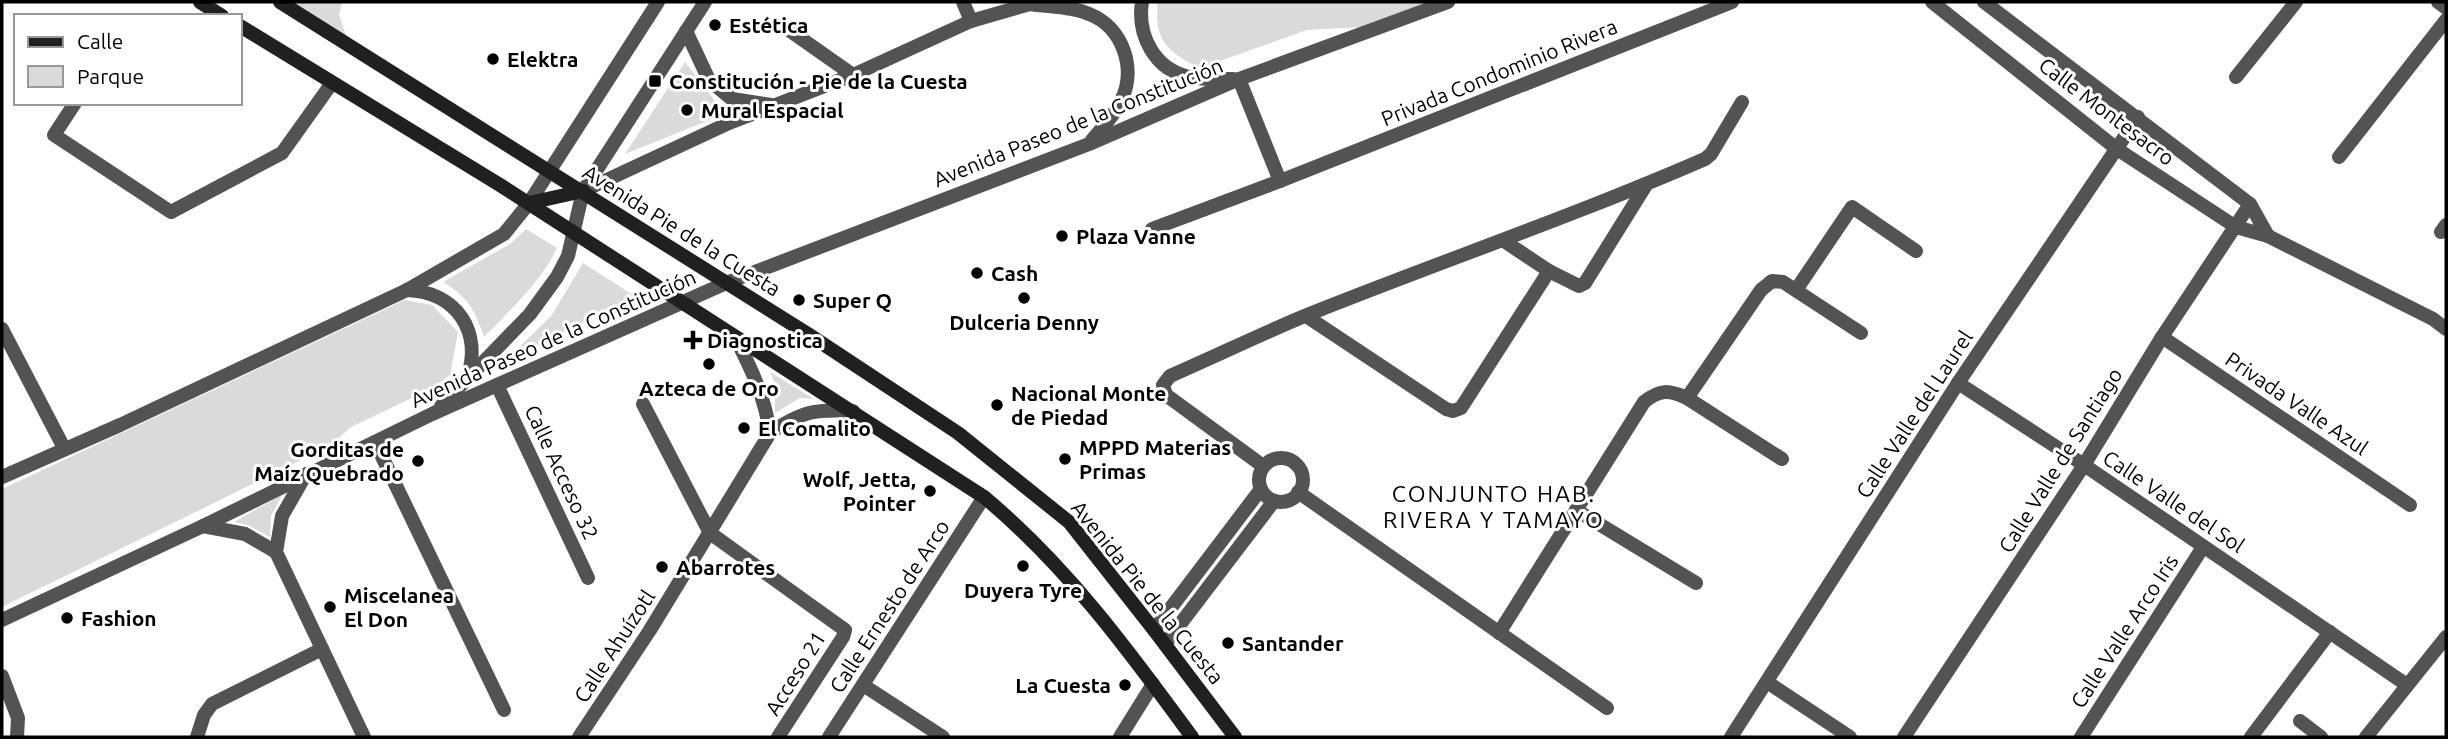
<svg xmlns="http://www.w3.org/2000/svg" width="2448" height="739" font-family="Ubuntu,sans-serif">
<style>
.green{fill:#dadada}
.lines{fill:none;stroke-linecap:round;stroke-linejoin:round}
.pedestrian{stroke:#535353;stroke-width:14}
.minor{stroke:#535353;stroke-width:14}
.tertiary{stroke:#535353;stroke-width:14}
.secondary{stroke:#202020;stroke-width:14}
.poi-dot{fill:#000;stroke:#fff;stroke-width:2.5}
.labels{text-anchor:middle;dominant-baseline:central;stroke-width:6;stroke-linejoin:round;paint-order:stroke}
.poi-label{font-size:21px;font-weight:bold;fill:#000;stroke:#fff;text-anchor:start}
.street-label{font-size:21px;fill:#000;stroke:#fff}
.neighbourhood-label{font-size:23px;letter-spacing:2px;fill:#000;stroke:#fff}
</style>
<rect width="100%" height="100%" fill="#fff"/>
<!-- green -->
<g class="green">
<polygon points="280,2 342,2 339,15 349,44"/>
<path d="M1158,2H1428L1364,27L1307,30L1200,68C1168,53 1153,39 1158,2Z"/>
<polygon points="685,62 715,101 732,111 625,154"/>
<path d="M526,229L557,248C541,282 510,310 484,337C475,310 468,297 443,282L510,244Z"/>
<polygon points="583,263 636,297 506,360 552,315"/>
<polygon points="405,300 432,305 458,332 450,375 431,389 351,427 330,446 2,607 2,489"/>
<polygon points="770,372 814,399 800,398 775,413 775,384"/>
<polygon points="282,495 271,516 270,537 248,525 234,522"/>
</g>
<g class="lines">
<!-- pedestrian -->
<polyline class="pedestrian" points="786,28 853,75"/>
<!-- minor -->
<g class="minor">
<polyline points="963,2 971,21"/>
<polyline points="1932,2 2117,149 2236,227 2268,236 2433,319 2446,329"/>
<polyline points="1984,2 2250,204 2268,236"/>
<polyline points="2438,2 2446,8"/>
<polyline points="2236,77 2296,2"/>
<polyline points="1239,79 1280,181"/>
<polyline points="75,103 54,135 171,212 282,153 332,83"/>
<polyline points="2339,157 2446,20"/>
<polyline points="1152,229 1280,181 1732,2"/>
<polyline points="2441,232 2446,225"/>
<polyline points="1504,241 1549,271 1579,286 1585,283 1646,185"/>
<polyline points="1796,290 1852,207 1916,251"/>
<polyline points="1306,316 1446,409 1453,411 1461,408 1549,271"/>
<polyline points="2,329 64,448"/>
<polyline points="2162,337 2410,505"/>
<path d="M736,339C752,370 765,398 770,433"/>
<polyline points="1958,383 2084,465 2407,685"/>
<polyline points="497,385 588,578"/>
<polyline points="1687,398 1761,290 1772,281 1783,282 1861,333"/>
<polyline points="643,404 710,533 845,630 843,637 778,737"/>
<polyline points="375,442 504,710"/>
<circle cx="1281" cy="480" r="22"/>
<path d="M1263,466L1166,395L1163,385L1170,376C1216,356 1261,334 1307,315C1439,262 1574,216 1705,159L1711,154L1742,102"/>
<polyline points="306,474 282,516 276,552 364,737"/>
<polyline points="1298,492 1607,708"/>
<polyline points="1576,510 1696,583"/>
<polyline points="203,526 245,534 276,552"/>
<polyline points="1154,630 1261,489"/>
<path d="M1499,633L1644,402C1660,389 1669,390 1687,398L1782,459"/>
<polyline points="1165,644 1274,501"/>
<polyline points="2,676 18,718 17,737"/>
<polyline points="1767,682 1850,737"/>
<polyline points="863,685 943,737"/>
<polyline points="2300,721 2321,737"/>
<polyline points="197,737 204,715 212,704 322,649"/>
<path d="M579,737L650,630L770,433C802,411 815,409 853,411"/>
<polyline points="829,737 984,497"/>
<polyline points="1120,737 1153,684"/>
<polyline points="1731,737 1958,383 2138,117"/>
<polyline points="1904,737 2084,465 2162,337 2250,204"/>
<polyline points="2081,737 2203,547"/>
<polyline points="2251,737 2330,632"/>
<polyline points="2366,737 2446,637"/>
</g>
<!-- tertiary -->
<g class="tertiary">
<path d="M1142,2C1137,35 1154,69 1189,77C1203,80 1219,79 1233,79"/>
<path d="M1030,4C1049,7 1071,6 1089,14C1123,27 1137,69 1121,101C1114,116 1102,128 1092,140"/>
<polyline points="686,31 709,80 732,99 771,105"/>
<polyline points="583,191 729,123 853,75 971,21 1037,2"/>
<path d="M407,290C457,292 483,332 467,379"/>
<polyline points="441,406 530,314 557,277 568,256 583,191 705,2"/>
<polyline points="2,477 120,425 407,290 504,234 529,203 658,2"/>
<polyline points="2,620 203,526 432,414 726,283 1089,144 1239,79 1448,2"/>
</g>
<!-- secondary -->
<g class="secondary">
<polyline points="200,2 222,16"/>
<polyline points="280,2 811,336 958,433 1069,522 1154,630 1235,737"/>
<path d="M240,26L500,185L984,497C1067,566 1129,651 1192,737"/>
<polyline points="529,203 583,191"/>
</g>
</g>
<!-- markers -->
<g class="poi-dot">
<circle cx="715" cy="25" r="7"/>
<circle cx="493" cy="59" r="7"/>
<rect x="648" y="74" width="14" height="14" rx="3.5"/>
<circle cx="687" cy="110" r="7"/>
<circle cx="1062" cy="236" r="7"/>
<circle cx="977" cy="273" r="7"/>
<circle cx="1024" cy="298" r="7"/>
<circle cx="799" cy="300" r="7"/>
<path d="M689.5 329.5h7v7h7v7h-7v7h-7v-7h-7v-7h7z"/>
<circle cx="709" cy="364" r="7"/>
<circle cx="997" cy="405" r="7"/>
<circle cx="744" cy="428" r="7"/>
<circle cx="1065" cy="459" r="7"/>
<circle cx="418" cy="461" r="7"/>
<circle cx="930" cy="491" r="7"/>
<circle cx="1023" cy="566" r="7"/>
<circle cx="662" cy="567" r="7"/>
<circle cx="330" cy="607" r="7"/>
<circle cx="67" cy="618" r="7"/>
<circle cx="1228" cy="643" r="7"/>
<circle cx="1125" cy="685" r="7"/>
</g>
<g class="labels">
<!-- poi labels -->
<g class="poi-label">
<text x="729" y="25">Estética</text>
<text x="507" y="59">Elektra</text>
<text x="669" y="81">Constitución - Pie de la Cuesta</text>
<text x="701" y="110">Mural Espacial</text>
<text x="1076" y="236">Plaza Vanne</text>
<text x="991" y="273">Cash</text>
<text x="813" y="300">Super Q</text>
<text x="1024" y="322" text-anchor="middle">Dulceria Denny</text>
<text x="707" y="340">Diagnostica</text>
<text x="709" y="388" text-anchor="middle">Azteca de Oro</text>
<text x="1011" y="393">Nacional Monte<tspan x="1011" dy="24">de Piedad</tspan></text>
<text x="758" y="428">El Comalito</text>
<text x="1079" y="447">MPPD Materias<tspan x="1079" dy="24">Primas</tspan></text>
<text x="404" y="449" text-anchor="end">Gorditas de<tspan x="404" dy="24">Maíz Quebrado</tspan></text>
<text x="916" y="479" text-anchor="end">Wolf, Jetta,<tspan x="916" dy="24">Pointer</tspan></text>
<text x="676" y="567">Abarrotes</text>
<text x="1023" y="590" text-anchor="middle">Duyera Tyre</text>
<text x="344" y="595">Miscelanea<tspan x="344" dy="24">El Don</tspan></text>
<text x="81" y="618">Fashion</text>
<text x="1242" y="643">Santander</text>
<text x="1111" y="685" text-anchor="end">La Cuesta</text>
</g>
<!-- street labels -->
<g class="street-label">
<text transform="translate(1499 72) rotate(-22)">Privada Condominio Rivera</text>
<text transform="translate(2107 111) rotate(37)">Calle Montesacro</text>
<text transform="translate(1078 122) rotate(-22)">Avenida Paseo de la Constitución</text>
<text transform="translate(682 230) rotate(32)">Avenida Pie de la Cuesta</text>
<text transform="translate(553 338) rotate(-24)">Avenida Paseo de la Constitución</text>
<text transform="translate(2297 403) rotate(34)">Privada Valle Azul</text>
<text transform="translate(1914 414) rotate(-57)">Calle Valle del Laurel</text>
<text transform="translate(2060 460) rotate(-58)">Calle Valle de Santiago</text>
<text transform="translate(562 472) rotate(65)">Calle Acceso 32</text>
<text transform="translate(2174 501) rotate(34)">Calle Valle del Sol</text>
<text transform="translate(1148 592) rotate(51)">Avenida Pie de la Cuesta</text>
<text transform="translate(889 606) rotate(-57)">Calle Ernesto de Arco</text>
<text transform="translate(2124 631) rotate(-57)">Calle Valle Arco Iris</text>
<text transform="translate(614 646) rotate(-57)">Calle Ahuízotl</text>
<text transform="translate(795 673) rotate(-58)">Acceso 21</text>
</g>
<!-- neighbourhood labels -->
<g class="neighbourhood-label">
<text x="1494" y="493">CONJUNTO HAB.<tspan x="1494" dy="26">RIVERA Y TAMAYO</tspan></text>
</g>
</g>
<!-- border -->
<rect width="2448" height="739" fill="none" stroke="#000000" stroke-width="7"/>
<!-- legend -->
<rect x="14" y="14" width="228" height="91" fill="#ffffff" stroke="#999999" stroke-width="2"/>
<rect x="28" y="37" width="35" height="10" fill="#202020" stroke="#999999" stroke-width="2"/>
<text x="77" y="49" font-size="21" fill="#000000">Calle</text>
<rect x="28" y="66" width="35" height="21" fill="#dadada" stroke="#999999" stroke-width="2"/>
<text x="77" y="84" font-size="21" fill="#000000">Parque</text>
</svg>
